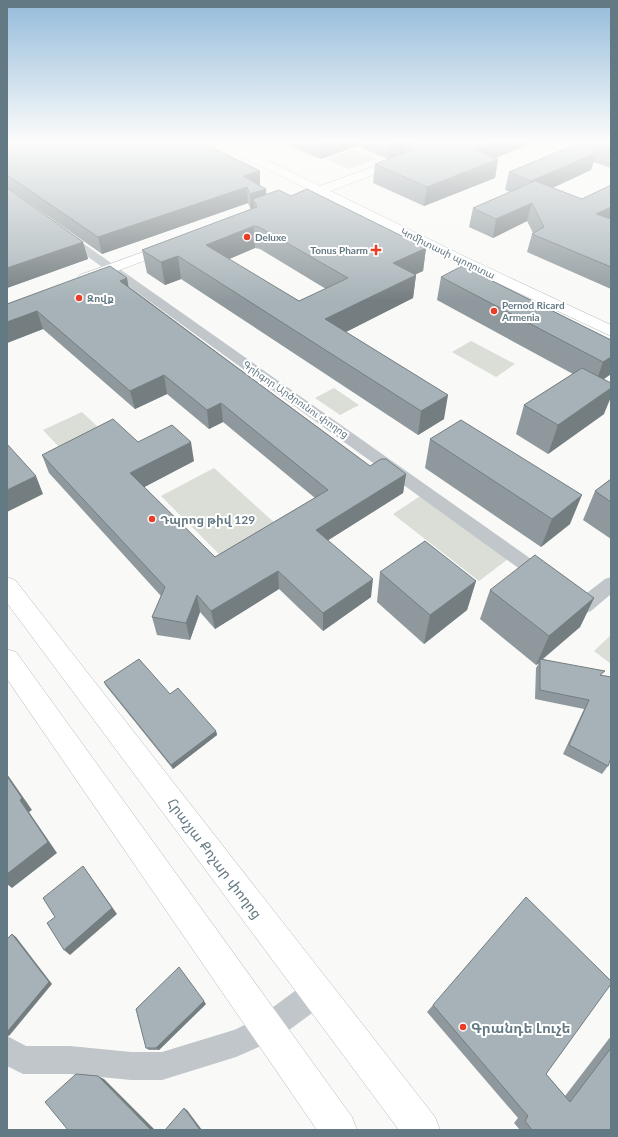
<svg xmlns="http://www.w3.org/2000/svg" width="618" height="1137" font-family="Lato,'Noto Sans Armenian',sans-serif">
<style>
.green{fill:#daded6}
.lines{fill:none;stroke-linecap:round;stroke-linejoin:round}
.secondary-casing{stroke:#b2babe;stroke-width:1}
.primary-casing{stroke:#b3babe;stroke-width:1}
.street{fill:#c0c6c9;fill-rule:evenodd}
.secondary{fill:#fff;fill-rule:evenodd}
.primary{fill:#fff;fill-rule:evenodd}
.wall{fill:#8f999d;fill-rule:evenodd}
.shaded-wall{fill:#747d80}
.building{fill:#a6b2b7;stroke:#747d80;fill-rule:evenodd}
.poi-dot{fill:#e93d28;stroke:#fff;stroke-width:1.5}
.labels{text-anchor:middle;dominant-baseline:central;stroke-width:4;stroke-linejoin:round;paint-order:stroke}
.far-poi-label{font-size:10px;font-weight:bold;fill:#637983;stroke:#fff;text-anchor:start}
.far-street-label{font-size:10px;fill:#637983;stroke:#fff}
.poi-label{font-size:12px;font-weight:bold;fill:#637983;stroke:#fff;text-anchor:start}
.near-street-label{font-size:14px;fill:#637983;stroke:#fff}
.near-poi-label{font-size:14px;font-weight:bold;fill:#637983;stroke:#fff;text-anchor:start}
</style>
<rect width="100%" height="100%" fill="#f9f9f7"/>
<!-- green -->
<g class="green">
<polygon points="354,150 376,159 348,169 326,159"/>
<polygon points="471,341 515,364 496,377 452,352"/>
<polygon points="334,388 359,405 340,415 315,398"/>
<polygon points="82,412 99,428 59,447 43,430"/>
<polygon points="214,468 277,525 222,557 161,496"/>
<polygon points="422,495 508,559 479,581 393,514"/>
<polygon points="611,635 611,664 594,651"/>
</g>
<g class="lines">
<!-- secondary casing -->
<g class="secondary-casing">
<g id="secondary">
<polygon points="441,142 456,142 455,144 301,202 293,202 291,199 293,196"/>
<polygon points="171,242 176,243 178,246 176,249 90,281 85,282 80,281 78,278 80,275"/>
<polygon points="7,577 15,580 435,1117 440,1130 399,1130 7,603"/>
<polygon points="7,649 16,652 352,1117 357,1130 317,1130 7,679"/>
</g>
</g>
<!-- primary casing -->
<g class="primary-casing">
<polygon id="primary" points="216,142 230,142 476,262 611,325 611,336 466,268 217,144"/>
</g>
<!-- street -->
<g class="street">
<polygon points="66,233 70,234 551,573 554,578 551,583 545,585 539,583 62,238 61,236"/>
<polygon points="611,577 611,594 591,611 584,614 568,605 566,600 568,595 575,593 583,596 605,579"/>
<polygon points="317,978 327,982 331,992 327,1002 277,1039 236,1057 162,1080 131,1080 70,1074 23,1074 7,1066 7,1036 26,1046 70,1046 131,1052 162,1052 234,1030 257,1019 307,982"/>
</g>
<!-- secondary -->
<use href="#secondary" class="secondary"/>
<!-- primary -->
<use href="#primary" class="primary"/>
</g>
<!-- wall -->
<g class="wall">
<path d="M7,142L260,186L266,189V194L291,196L426,248L423,271L415,274L416,275L413,298L346,332L444,419L418,435L181,279L165,285L147,273L142,250L251,210L248,203L102,254L12,191L10,190L83,242L88,259L7,288ZM255,248L260,249L326,289L299,301L229,259Z"/>
<polygon points="281,142 536,142 495,158 498,159 495,178 424,206 373,183 375,164 388,159 357,146 321,159"/>
<polygon points="582,142 611,142 611,168 594,162 591,170 553,188 582,199 611,185 611,289 527,252 532,234 533,233 527,221 493,238 469,227 473,208 510,192 505,190 509,172"/>
<polygon points="441,277 611,340 611,374 604,379 604,414 548,454 516,434 524,405 573,374 437,300"/>
<polygon points="127,278 128,286 370,466 406,474 403,493 328,540 371,597 323,631 279,589 215,629 200,612 190,640 157,635 152,617 161,596 49,473 42,455 138,442 194,461 144,487 215,557 315,498 223,422 209,429 167,394 135,409 43,329 7,343 7,304"/>
<polygon points="430,439 570,524 541,547 425,468"/>
<polygon points="611,479 611,539 583,520 595,491"/>
<polygon points="380,572 476,581 467,610 424,644 377,602"/>
<polygon points="490,590 594,598 580,627 543,659 602,675 608,766 602,774 563,754 584,709 535,699 536,668 539,663 536,665 480,619"/>
<polygon points="104,682 170,694 216,731 217,735 173,769 106,686"/>
<polygon points="206,1004 159,1050 149,1050 146,1048"/>
<polygon points="433,1005 546,1074 565,1096 611,1036 611,1130 520,1130 514,1123 518,1118 427,1012"/>
</g>
<!-- shaded-wall -->
<g class="shaded-wall">
<polygon points="321,142 358,142 357,146 321,159"/>
<polygon points="390,142 436,142 404,147 403,154 389,160"/>
<polygon points="492,142 536,142 470,168 473,149"/>
<polygon points="596,153 591,170 527,199 531,181"/>
<polygon points="498,159 495,178 424,206 427,187"/>
<polygon points="260,171 260,186 247,187 248,203 102,254 98,237 243,176"/>
<polygon points="266,189 267,205 253,199 254,209 251,210 250,194"/>
<polygon points="532,203 527,221 493,238 496,219"/>
<polygon points="611,207 611,222 596,214"/>
<polygon points="254,226 255,248 208,268 206,245"/>
<polygon points="83,242 88,259 7,288 7,268"/>
<polygon points="426,248 423,271 391,286 393,263"/>
<polygon points="178,256 181,279 165,285 161,262"/>
<polygon points="416,275 413,298 324,343 325,319"/>
<polygon points="127,278 130,296 120,281"/>
<polygon points="37,311 43,329 7,343 7,322"/>
<polygon points="611,357 611,374 595,385 603,362"/>
<polygon points="164,375 167,394 135,409 130,391"/>
<polygon points="611,388 611,397 604,414 548,454 558,425"/>
<polygon points="448,395 444,419 418,435 421,411"/>
<polygon points="221,403 223,422 209,429 207,410"/>
<polygon points="191,442 194,461 135,492 130,473"/>
<polygon points="406,474 403,493 316,548 316,530"/>
<polygon points="36,476 43,494 7,512 7,490"/>
<polygon points="582,495 570,524 541,547 552,519"/>
<polygon points="278,571 279,589 215,629 211,611"/>
<polygon points="373,579 371,597 323,631 323,613"/>
<polygon points="476,581 467,610 424,644 430,615"/>
<polygon points="197,595 200,612 190,640 186,623"/>
<polygon points="594,598 580,627 540,661 540,659 539,663 536,665 549,636"/>
<polygon points="216,731 217,735 173,769 171,765"/>
<polygon points="7,774 32,810 29,812 57,853 12,888 7,884 7,874 20,800 7,776"/>
<polygon points="83,866 117,914 70,955 64,950"/>
<polygon points="12,934 16,937 52,984 9,1036 7,1035 7,1032"/>
<polygon points="204,1001 206,1004 159,1050 156,1048"/>
<polygon points="98,1076 104,1079 155,1130 151,1130"/>
<polygon points="184,1108 187,1110 202,1130 200,1130"/>
</g>
<!-- building -->
<g class="building">
<polygon points="7,142 196,142 202,145 205,144 260,171 243,176 266,189 250,194 247,187 98,237 7,175"/>
<polygon points="417,142 492,142 473,149 498,159 427,187 375,164 413,150 404,147"/>
<polygon points="582,142 611,142 611,149 592,142 596,153 531,181 509,172"/>
<polygon points="535,181 582,199 611,185 611,207 596,214 611,219 611,267 532,234 544,227 532,203 496,219 473,208"/>
<polygon points="7,188 83,242 7,268"/>
<path d="M307,189L426,248L393,263L416,275L325,319L448,395L421,411L178,256L161,262L142,250L257,207L253,199L279,190L291,196ZM254,226L259,227L348,278L299,301L206,245Z"/>
<polygon points="110,266 127,278 120,281 370,466 381,459 386,459 406,474 316,530 373,579 323,613 278,571 211,611 197,595 186,623 152,617 165,587 42,455 113,419 138,442 172,425 191,442 130,473 215,557 328,490 221,403 207,410 164,375 130,391 37,311 7,322 7,304"/>
<polygon points="462,266 611,340 611,357 603,362 441,277"/>
<polygon points="582,368 611,383 611,388 558,425 524,405"/>
<polygon points="461,420 582,495 552,519 430,439"/>
<polygon points="7,444 36,476 7,490"/>
<polygon points="611,479 611,502 595,491"/>
<polygon points="425,541 476,581 430,615 380,572"/>
<polygon points="535,555 594,598 549,636 490,590"/>
<polygon points="139,659 170,694 178,688 216,731 171,765 104,682"/>
<polygon points="540,659 605,671 600,675 611,677 611,758 608,766 569,745 589,700 540,690"/>
<polygon points="7,776 22,798 20,800 48,842 7,874"/>
<polygon points="83,866 112,908 64,950 47,923 55,917 43,898"/>
<polygon points="526,897 611,981 611,984 546,1074 570,1102 611,1048 611,1130 532,1130 525,1121 528,1116 433,1005"/>
<polygon points="12,934 49,982 7,1032 7,939"/>
<polygon points="179,967 204,1001 156,1048 146,1048 136,1009"/>
<polygon points="76,1074 98,1076 151,1130 68,1130 45,1102"/>
<polygon points="184,1108 200,1130 165,1130"/>
</g>
<!-- sky -->
<linearGradient id="sky" x2="0" y2="1"><stop stop-color="#94bbdb"/><stop offset="0.47" stop-color="#fcfcfb"/><stop offset="1" stop-color="#fcfcfb" stop-opacity="0"/></linearGradient>
<rect width="618" height="301" fill="url(#sky)"/>
<!-- markers -->
<g class="poi-dot">
<circle cx="247" cy="237" r="4"/>
<path d="M374 244h4v4h4v4h-4v4h-4v-4h-4v-4h4z"/>
<circle cx="79" cy="298" r="4"/>
<circle cx="494" cy="311" r="4"/>
<circle cx="152" cy="519" r="4"/>
<circle cx="463" cy="1027" r="4"/>
</g>
<g class="labels">
<!-- far-poi labels -->
<g class="far-poi-label">
<text x="255" y="237">Deluxe</text>
<text x="368" y="250" text-anchor="end">Tonus Pharm</text>
<text x="87" y="298">Զովք</text>
<text x="502" y="305">Pernod Ricard<tspan x="502" dy="12">Armenia</tspan></text>
</g>
<!-- far-street labels -->
<g class="far-street-label">
<text transform="translate(448 253) rotate(26)">Կոմիտասի պողոտա</text>
<text transform="translate(296 399) rotate(35)">Գրիգոր Արծրունու փողոց</text>
</g>
<!-- poi labels -->
<g class="poi-label">
<text x="160" y="519">Դպրոց թիվ 129</text>
</g>
<!-- near-street labels -->
<g class="near-street-label">
<text transform="translate(215 858) rotate(53)">Հրաչյա Քոչար փողոց</text>
</g>
<!-- near-poi labels -->
<g class="near-poi-label">
<text x="471" y="1027">Գրանդե Լուչե</text>
</g>
</g>
<!-- border -->
<rect width="618" height="1137" fill="none" stroke="#637983" stroke-width="16"/>
</svg>
